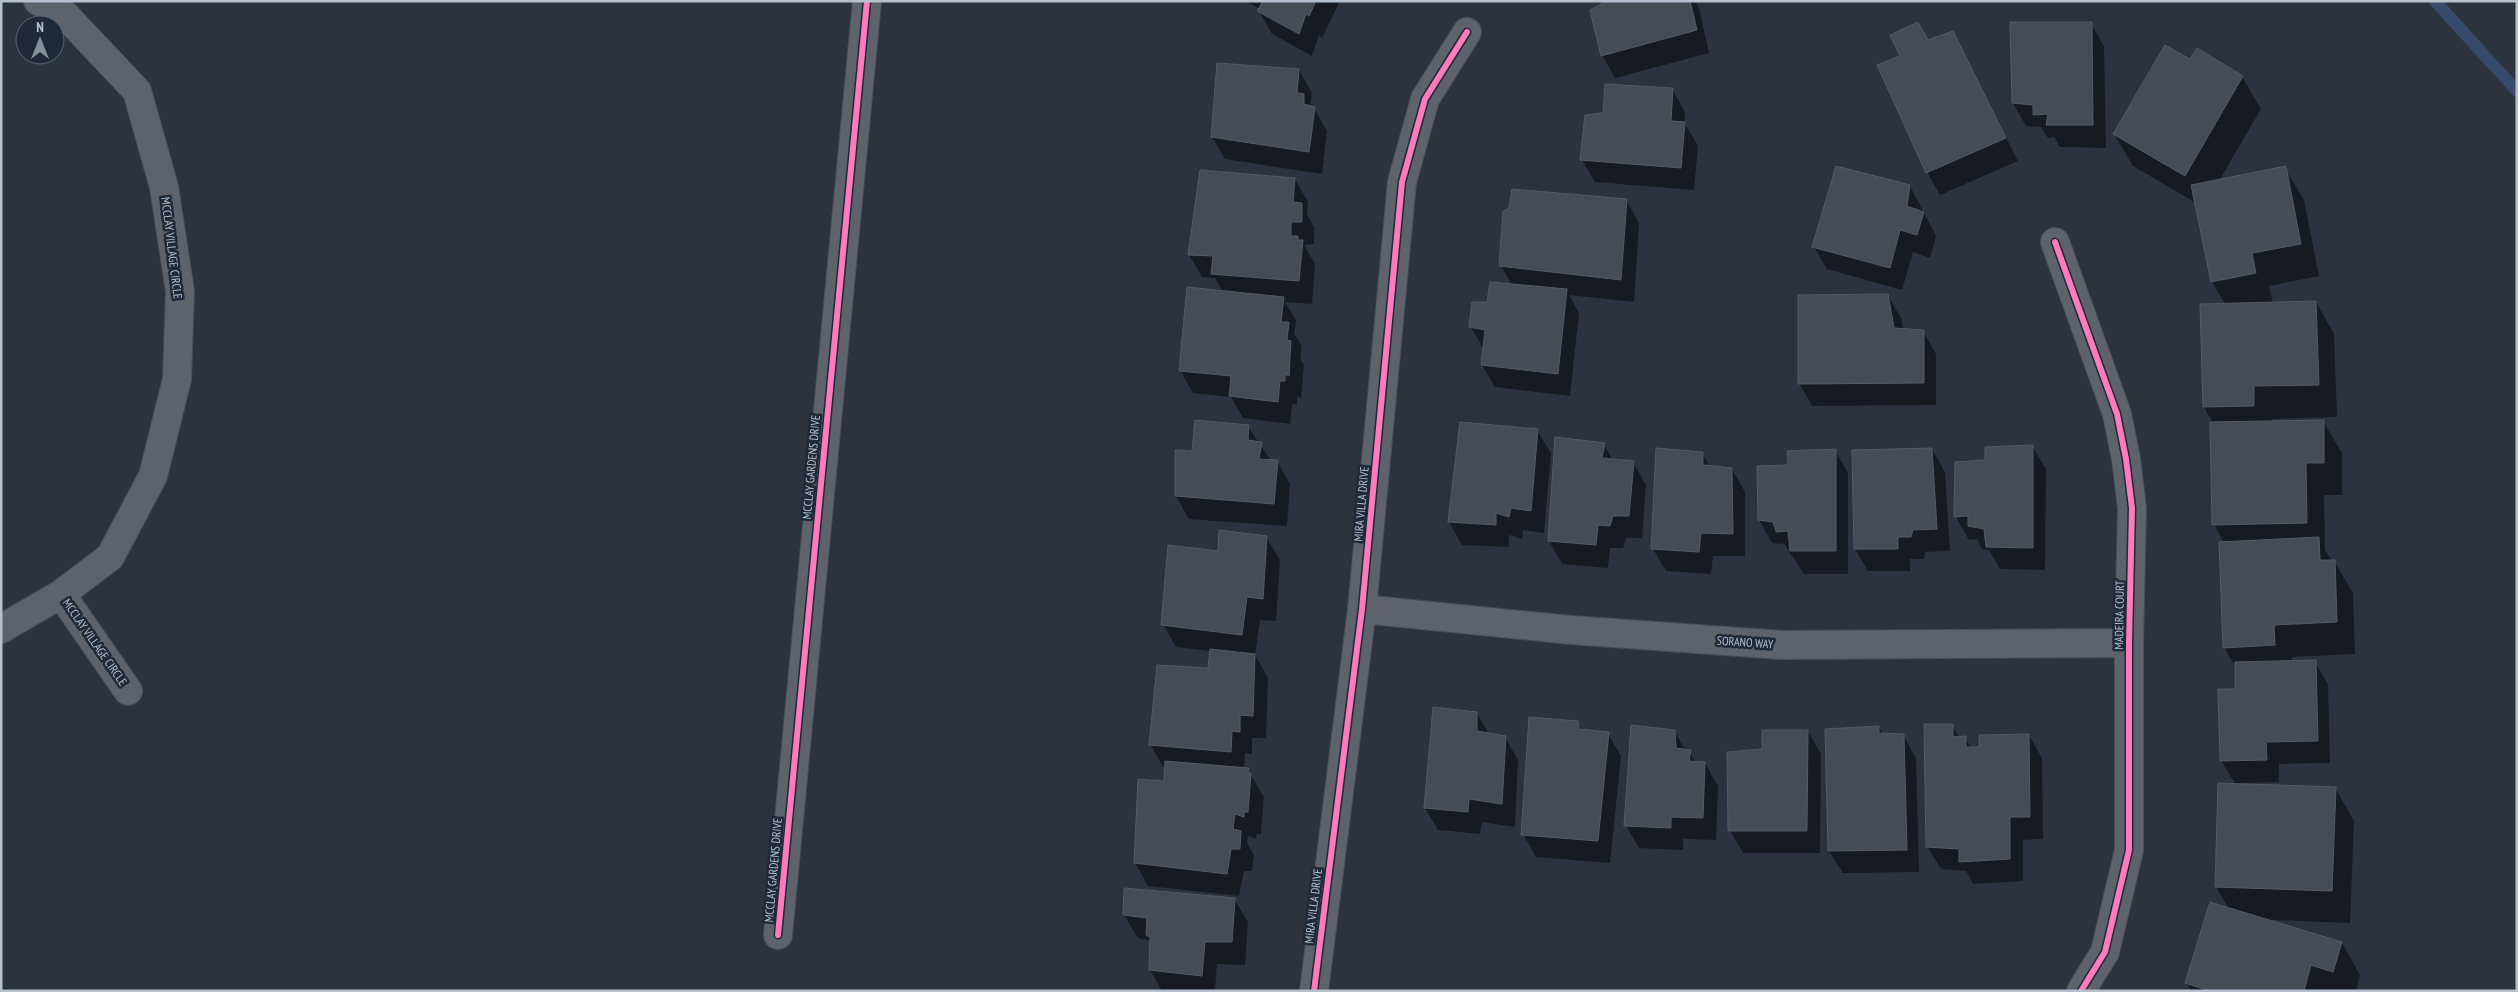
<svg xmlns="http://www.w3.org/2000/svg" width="2518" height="992" font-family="'PT Sans Narrow',sans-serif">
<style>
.shadow{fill:#0007}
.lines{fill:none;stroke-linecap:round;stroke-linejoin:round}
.stream{stroke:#364b6a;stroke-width:12}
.building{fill:#464c54;stroke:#545b65}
.minor-casing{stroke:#494e56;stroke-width:30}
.minor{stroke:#5e626b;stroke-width:28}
.cycleway-casing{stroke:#1e293a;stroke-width:9}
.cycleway{stroke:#fd7abc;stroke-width:6}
.labels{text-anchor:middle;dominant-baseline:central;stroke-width:5;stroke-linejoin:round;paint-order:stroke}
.street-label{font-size:12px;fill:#b7c0ce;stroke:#1e293a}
</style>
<rect width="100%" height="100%" fill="#2c333e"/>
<!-- shadow -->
<g class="shadow">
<polygon points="1246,1 1340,1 1322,38 1319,35 1312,56 1272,34 1259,11 1260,9"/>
<polygon points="1608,1 1695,1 1699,8 1709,53 1615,78 1602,55"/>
<polygon points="2091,24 2104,46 2106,148 2060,147 2054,137 2048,138 2041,127 2026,126 2013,103"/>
<polygon points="1953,33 2018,161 1940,195 1927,172 1901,57 1928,42"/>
<polygon points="2191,61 2242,77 2261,109 2219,181 2285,168 2304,200 2319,276 2269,286 2273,303 2316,302 2334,334 2337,417 2272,419 2272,422 2323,421 2342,453 2342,495 2324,495 2325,550 2332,561 2334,561 2353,593 2355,654 2292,657 2292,662 2315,662 2328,684 2330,763 2279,764 2279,782 2242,783 2242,785 2335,788 2354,821 2350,923 2270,920 2342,943 2360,975 2356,991 2191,991 2187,983 2229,909 2216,887 2236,785 2221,761 2237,690 2236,668 2224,647 2224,543 2214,524 2213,423 2204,407 2225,304 2212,282 2196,203 2133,166 2114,134"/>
<polygon points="1299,70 1312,93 1310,107 1314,108 1327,131 1322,174 1225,159 1212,137"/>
<polygon points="1672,89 1685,112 1685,124 1698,146 1694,190 1595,182 1582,160 1604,114"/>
<polygon points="1295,179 1308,202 1307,214 1314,227 1314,244 1304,245 1315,264 1312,304 1285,302 1296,320 1294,334 1302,346 1300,358 1304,365 1301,398 1297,396 1297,404 1292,404 1290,424 1243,418 1231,397 1193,393 1180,370 1223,292 1215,278 1202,277 1189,255"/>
<polygon points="1910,186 1936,236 1930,258 1913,252 1902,290 1827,269 1814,247"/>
<polygon points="1626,200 1639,223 1634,302 1569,295 1579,313 1570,396 1495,387 1482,365 1484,350 1471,327 1488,304 1512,285 1501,266"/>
<polygon points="1888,296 1901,318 1903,330 1923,331 1936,354 1936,405 1812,406 1799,383"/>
<polygon points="1461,423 1537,430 1551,453 1544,533 1523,530 1522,539 1509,535 1509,547 1462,545 1449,522"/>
<polygon points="1248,426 1271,461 1277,461 1290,484 1287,526 1189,519 1176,496 1176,451 1193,452"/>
<polygon points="1604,444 1613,461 1633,462 1646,485 1642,538 1626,538 1623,548 1610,548 1608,568 1562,564 1549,541"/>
<polygon points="2032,446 2046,469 2045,570 2000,569 1989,550 1982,549 1977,539 1969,540 1956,517 1957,463 1987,461"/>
<polygon points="1932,449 1945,472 1950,551 1925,552 1924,559 1910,559 1910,571 1868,571 1855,549"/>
<polygon points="1835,450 1848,473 1848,574 1804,574 1784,544 1772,543 1759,520 1789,466"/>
<polygon points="1702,453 1710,467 1732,469 1745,492 1745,556 1713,556 1711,574 1666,571 1653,549"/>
<polygon points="1266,537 1280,560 1276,621 1260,620 1255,655 1268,678 1266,738 1252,738 1252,754 1245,753 1244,769 1248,770 1264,797 1261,834 1257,834 1256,839 1248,836 1247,843 1254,855 1252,871 1244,871 1239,896 1148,886 1135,863 1165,783 1166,767 1163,767 1150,744 1209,670 1211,651 1176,647 1163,624 1219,553"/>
<polygon points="1477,713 1489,734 1505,737 1518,760 1515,827 1482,822 1480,834 1438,830 1425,808"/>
<polygon points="1577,722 1582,730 1608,734 1621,756 1610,863 1536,857 1523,834"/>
<polygon points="1952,726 1960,738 1965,737 1971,748 1980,748 2029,735 2042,758 2043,839 2023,840 2023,881 1973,884 1966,871 1941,869 1927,846"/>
<polygon points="1879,727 1883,734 1903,735 1916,758 1919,872 1843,873 1829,851"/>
<polygon points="1674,731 1686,751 1690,752 1696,763 1705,763 1718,786 1716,840 1683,839 1683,850 1639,848 1626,826"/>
<polygon points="1808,731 1821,754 1820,853 1743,853 1730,831 1763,750"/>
<polygon points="1234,899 1248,922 1245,965 1217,964 1215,991 1162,991 1150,970 1151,941 1138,938 1124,915"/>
</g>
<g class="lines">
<!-- stream -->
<polyline class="stream" points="2435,1 2517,91"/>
</g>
<!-- building -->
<g class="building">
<polygon points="1263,1 1316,1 1309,16 1306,14 1299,34 1257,11"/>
<polygon points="1690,1 1697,30 1601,56 1590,10 1607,1"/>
<polygon points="1918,22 1928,40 1953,31 2006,138 1926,173 1877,65 1900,56 1890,35"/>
<polygon points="2010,22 2092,22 2093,125 2046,125 2048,114 2033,115 2033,105 2012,103"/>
<polygon points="2165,45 2190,59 2197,48 2243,76 2185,176 2113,134"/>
<polygon points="1217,63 1299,69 1297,93 1304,94 1304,104 1315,107 1309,152 1211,137"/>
<polygon points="1605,84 1673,88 1671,121 1685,122 1681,168 1580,160 1585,115 1603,113"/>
<polygon points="1836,166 1910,185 1907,206 1924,212 1917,235 1900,230 1890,268 1812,247"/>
<polygon points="2286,166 2301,244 2252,253 2256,273 2211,282 2191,185"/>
<polygon points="1200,170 1295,178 1293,202 1302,203 1302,222 1291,222 1291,236 1298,236 1298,240 1303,240 1299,281 1211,274 1213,256 1188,255"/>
<polygon points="1512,189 1627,199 1621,280 1499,266 1503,211 1509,208"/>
<polygon points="1490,282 1567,289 1558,374 1481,365 1485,330 1469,327 1472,302 1487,302"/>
<polygon points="1187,287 1284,297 1281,322 1289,322 1287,340 1291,341 1289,376 1285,374 1285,381 1280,381 1278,402 1229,396 1231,376 1179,371"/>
<polygon points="1888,294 1894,328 1924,330 1924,383 1798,384 1798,295"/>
<polygon points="2316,301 2319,385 2254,386 2254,406 2203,407 2200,304"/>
<polygon points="1195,420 1249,425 1248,440 1262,442 1259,459 1278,460 1274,504 1175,496 1175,450 1192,451"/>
<polygon points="2324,420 2324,463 2306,463 2307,523 2212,525 2210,422"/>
<polygon points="1460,422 1538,429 1531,511 1511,508 1509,517 1496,513 1496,525 1448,522"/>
<polygon points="1555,437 1605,443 1602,458 1634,461 1629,516 1613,516 1610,526 1598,525 1596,545 1548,541"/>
<polygon points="2033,445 2033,548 1986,547 1984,529 1968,526 1968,516 1954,517 1955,462 1985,460 1985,447"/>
<polygon points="1656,448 1703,452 1703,465 1732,468 1733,534 1701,533 1699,552 1651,549"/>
<polygon points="1932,448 1937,529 1913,530 1911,537 1898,537 1898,549 1854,549 1852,450"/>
<polygon points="1836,449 1836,551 1790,551 1788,531 1776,532 1773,522 1758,520 1757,466 1788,465 1787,451"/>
<polygon points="1219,530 1267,536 1263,599 1247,597 1242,635 1161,625 1168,545 1218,551"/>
<polygon points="2319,537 2320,560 2335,560 2337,622 2274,625 2275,645 2223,648 2219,542"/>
<polygon points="1210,649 1255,654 1253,716 1240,715 1240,732 1232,731 1231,752 1149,745 1157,665 1208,668"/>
<polygon points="2316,660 2318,741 2266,742 2267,760 2220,761 2218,689 2235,689 2235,662"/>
<polygon points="1433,707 1477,712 1477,731 1506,736 1502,804 1469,799 1468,812 1424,808"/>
<polygon points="1529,717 1578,721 1579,729 1609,732 1598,841 1521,835"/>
<polygon points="1924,724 1953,724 1953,737 1966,736 1966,747 1979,747 1979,735 2029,734 2030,817 2010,817 2010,859 1959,862 1959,849 1926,847"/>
<polygon points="1631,725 1675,730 1676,748 1691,750 1689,761 1705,762 1703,818 1671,817 1671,828 1624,826"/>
<polygon points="1879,726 1879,733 1904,734 1907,850 1828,851 1825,729"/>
<polygon points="1762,730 1808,730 1807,831 1728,831 1727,752 1762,749"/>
<polygon points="1165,761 1249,768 1248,773 1251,773 1248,812 1244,812 1244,817 1235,814 1233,829 1241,831 1240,849 1231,849 1227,874 1134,863 1138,779 1164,781"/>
<polygon points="2218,783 2336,787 2332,891 2215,887"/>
<polygon points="1124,888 1235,898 1232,942 1205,942 1202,976 1149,970 1150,937 1146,935 1147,918 1123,915"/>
<polygon points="2210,902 2342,942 2333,972 2311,965 2304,991 2210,991 2185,983"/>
</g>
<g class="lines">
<!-- minor casing -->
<g class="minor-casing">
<g id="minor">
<polyline points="2055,242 2117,414 2126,459 2132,508 2129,643 2129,850 2105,952 2081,991"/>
<polyline points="61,594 128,691"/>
<polyline points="1362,609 1571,630 1782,645 2129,643"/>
<polyline points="1,629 61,594 110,557 153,476 177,379 180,291 164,187 137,91 65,15 38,1"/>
<polyline points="778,935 867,1"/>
<polyline points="1314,991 1362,609 1402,182 1425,99 1467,32"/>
</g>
</g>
<!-- minor -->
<use href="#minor" class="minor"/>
<!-- cycleway casing -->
<g class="cycleway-casing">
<g id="cycleway">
<polyline points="2055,242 2117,414 2126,459 2132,508 2129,643 2129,850 2105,952 2081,991"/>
<polyline points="778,935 867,1"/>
<polyline points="1314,991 1362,609 1402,182 1425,99 1467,32"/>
</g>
</g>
<!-- cycleway -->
<use href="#cycleway" class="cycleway"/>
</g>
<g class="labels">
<!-- street labels -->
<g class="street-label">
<text transform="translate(172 248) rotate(83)">MCCLAY VILLAGE CIRCLE</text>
<text transform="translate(811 467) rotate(-85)">MCCLAY GARDENS DRIVE</text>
<text transform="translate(1361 504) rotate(-85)">MIRA VILLA DRIVE</text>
<text transform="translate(2119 615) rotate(-89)">MADEIRA COURT</text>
<text transform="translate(95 642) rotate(55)">MCCLAY VILLAGE CIRCLE</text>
<text transform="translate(1745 642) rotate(4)">SORANO WAY</text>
<text transform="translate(773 870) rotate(-85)">MCCLAY GARDENS DRIVE</text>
<text transform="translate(1313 906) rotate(-83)">MIRA VILLA DRIVE</text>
</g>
</g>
<!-- border -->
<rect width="2518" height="992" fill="none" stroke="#b7c0ce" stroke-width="5"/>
<!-- north arrow -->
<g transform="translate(40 40)"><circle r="24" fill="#1e293a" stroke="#5b6575"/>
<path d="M0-4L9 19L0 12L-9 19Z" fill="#868f9c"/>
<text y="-8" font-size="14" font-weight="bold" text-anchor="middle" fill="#b7c0ce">N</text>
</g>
</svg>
